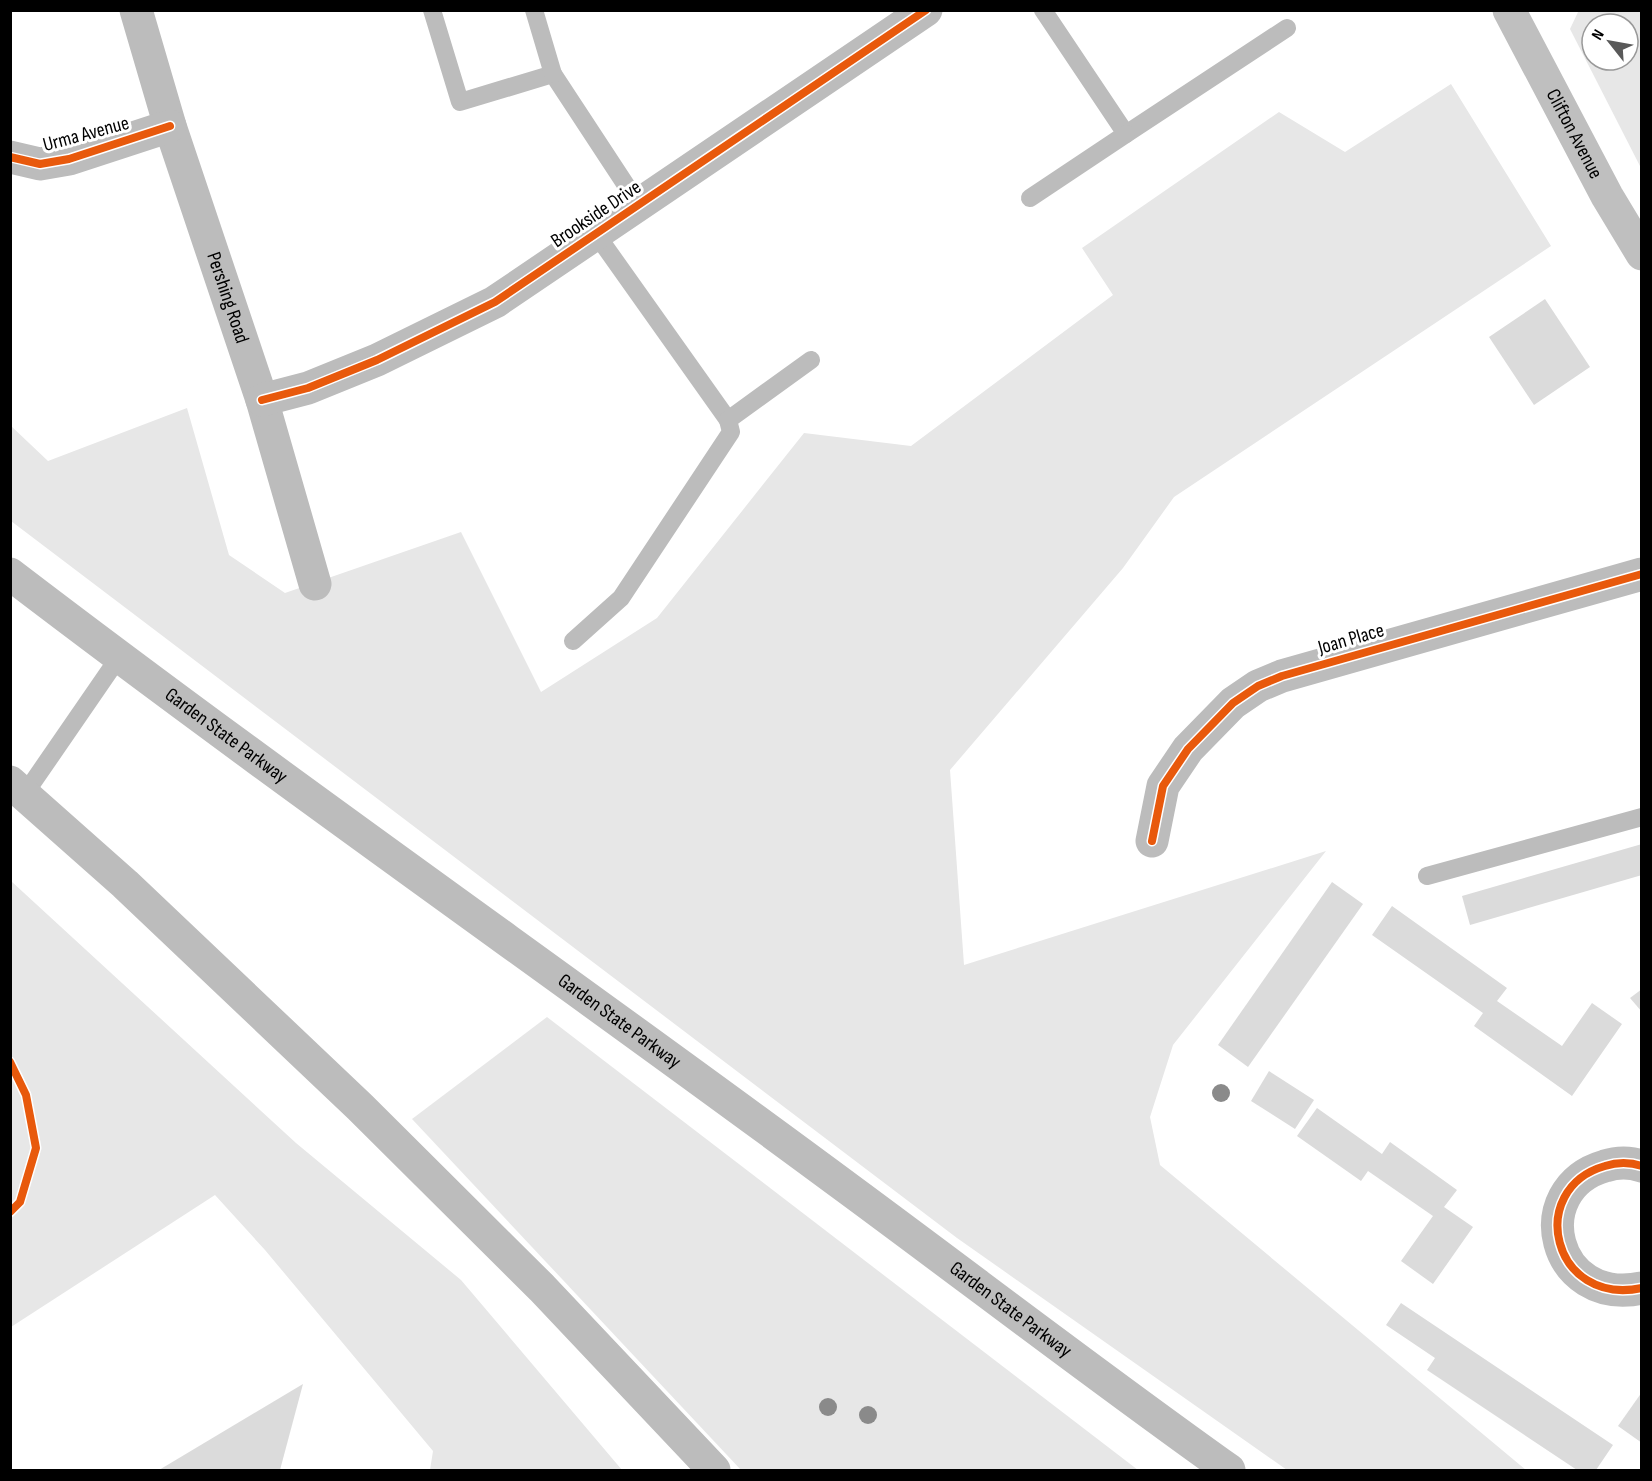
<svg xmlns="http://www.w3.org/2000/svg" width="1652" height="1481" font-family="'Sofia Sans Condensed',sans-serif">
<style>
.green{fill:#e7e7e7;fill-rule:evenodd}
.building{fill:#dbdbdb}
.lines{fill:none;stroke-linecap:round;stroke-linejoin:round}
.lane{stroke:#bcbcbc;stroke-width:18}
.street{stroke:#bcbcbc;stroke-width:33}
.secondary{stroke:#bfbfbf;stroke-width:33}
.highway{stroke:#bcbcbc;stroke-width:33}
.cycleway-casing{stroke:#fff;stroke-width:11}
.cycleway{stroke:#e8590c;stroke-width:8}
.tree{fill:#8a8a8a}
.labels{text-anchor:middle;dominant-baseline:central;stroke-width:6;stroke-linejoin:round;paint-order:stroke}
.street-label{font-size:20px;fill:#000;stroke:#fff}
</style>
<rect width="100%" height="100%" fill="#fff"/>
<!-- green -->
<g class="green">
<path d="M1579,10L1641,11V168L1570,29ZM1592,24H1628V60H1592Z"/>
<polygon points="1451,84 1551,246 1174,497 1123,568 950,770 964,965 1326,851 1173,1045 1150,1117 1160,1165 1526,1470 1287,1470 957,1238 11,521 10,425 48,461 187,408 229,555 285,593 461,532 541,692 657,618 804,433 911,446 1113,295 1082,248 1279,112 1345,152"/>
<polygon points="11,881 296,1143 461,1280 622,1470 430,1470 433,1451 265,1250 215,1195 11,1327"/>
<polygon points="547,1017 1138,1470 741,1470 412,1119"/>
</g>
<!-- building -->
<g class="building">
<polygon points="1545,299 1590,367 1534,405 1489,337"/>
<polygon points="1642,844 1642,875 1470,925 1462,896"/>
<polygon points="1332,882 1363,904 1248,1067 1218,1045"/>
<polygon points="1392,906 1507,988 1497,1001 1562,1046 1592,1003 1622,1024 1572,1096 1474,1026 1483,1013 1372,935"/>
<polygon points="1642,989 1642,1012 1630,998"/>
<polygon points="1269,1071 1314,1100 1295,1129 1251,1101"/>
<polygon points="1317,1108 1382,1154 1390,1142 1457,1190 1444,1207 1473,1227 1433,1284 1401,1261 1433,1216 1368,1171 1361,1181 1297,1136"/>
<polygon points="1401,1303 1613,1445 1596,1470 1577,1470 1427,1370 1435,1358 1386,1325"/>
<polygon points="303,1384 280,1470 159,1470"/>
<polygon points="1642,1392 1642,1443 1618,1426"/>
</g>
<g class="lines">
<!-- lane -->
<g class="lane">
<polyline points="432,10 460,102 553,74 639,205"/>
<polyline points="534,10 553,74"/>
<polyline points="1043,10 1126,134 1287,28"/>
<polyline points="1030,198 1126,134"/>
<polyline points="596,234 728,420"/>
<polyline points="573,641 621,598 731,432 728,420 811,360"/>
<polyline points="24,795 119,657"/>
<polyline points="1427,876 1642,817"/>
</g>
<!-- street -->
<g class="street">
<path id="s1" d="M136,10L170,126L262,400L315,584"/>
<polyline points="10,157 40,164 69,159 170,126"/>
<polyline points="262,400 308,388 377,360 495,302 926,10"/>
<polyline points="1152,841 1163,786 1188,749 1233,703 1258,686 1282,676 1642,574"/>
<path d="M1642,1166C1630,1162 1617,1162 1605,1166C1525,1189 1552,1307 1642,1288"/>
</g>
<!-- secondary -->
<path class="secondary" id="s2" d="M1509,10L1607,196L1642,254"/>
<!-- highway -->
<g class="highway">
<path id="s3" d="M10,574C286,785 571,983 850,1190C976,1283 1101,1379 1229,1470"/>
<polyline points="10,782 125,884 360,1107 542,1288 714,1470"/>
</g>
<!-- cycleway casing -->
<g class="cycleway-casing">
<g id="cycleway">
<polyline points="10,157 40,164 69,159 170,126"/>
<polyline points="262,400 308,388 377,360 495,302 926,10"/>
<polyline points="1152,841 1163,786 1188,749 1233,703 1258,686 1282,676 1642,574"/>
<polyline points="10,1062 26,1095 36,1148 20,1202 10,1212"/>
<path d="M1642,1166C1630,1162 1617,1162 1605,1166C1525,1189 1552,1307 1642,1288"/>
</g>
</g>
<!-- cycleway -->
<use href="#cycleway" class="cycleway"/>
</g>
<!-- trees -->
<g class="tree">
<circle cx="1221" cy="1093" r="9"/>
<circle cx="828" cy="1407" r="9"/>
<circle cx="868" cy="1415" r="9"/>
</g>
<g class="labels">
<!-- street labels -->
<g class="street-label">
<text stroke="none"><textPath href="#s2" startOffset="140">Clifton Avenue</textPath></text>
<text transform="translate(86 134) rotate(-15)">Urma Avenue</text>
<text transform="translate(596 214) rotate(-34)">Brookside Drive</text>
<text stroke="none"><textPath href="#s1" startOffset="302">Pershing Road</textPath></text>
<text transform="translate(1351 639) rotate(-16)">Joan Place</text>
<text stroke="none"><textPath href="#s3" startOffset="270">Garden State Parkway</textPath></text>
<text stroke="none"><textPath href="#s3" startOffset="756">Garden State Parkway</textPath></text>
<text stroke="none"><textPath href="#s3" startOffset="1242">Garden State Parkway</textPath></text>
</g>
</g>
<!-- border -->
<rect width="1652" height="1481" fill="none" stroke="#000000" stroke-width="24"/>
<!-- north arrow -->
<g transform="translate(1610 42) rotate(301)"><circle r="28" fill="#ffffff" stroke="#999999" stroke-width="1.5"/>
<path d="M0-4.5L10 22L0 15L-10 22Z" fill="#595959"/>
<text y="-9" font-size="16" font-weight="bold" text-anchor="middle" fill="#000000">N</text>
</g>
</svg>
